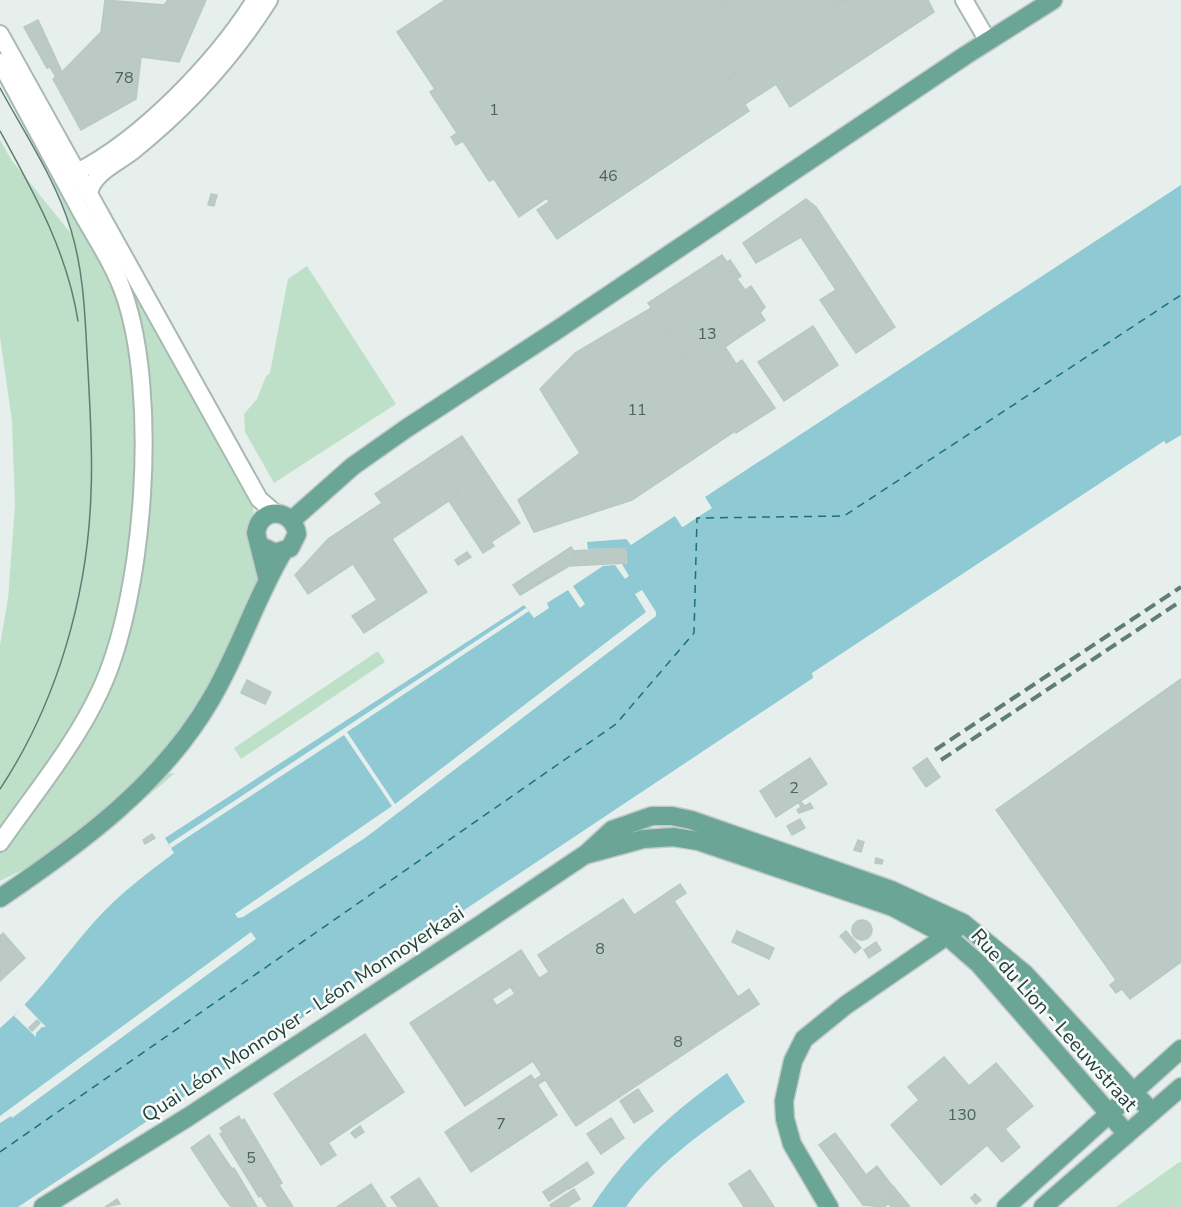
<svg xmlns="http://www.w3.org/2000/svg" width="1181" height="1207" font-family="'Nunito Sans',sans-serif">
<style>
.green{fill:#bfe0c8}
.water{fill:#8ec9d4}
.pier{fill:#e6efeb}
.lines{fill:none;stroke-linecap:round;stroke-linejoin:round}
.ferry{stroke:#1c6f80;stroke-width:1.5;stroke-dasharray:8 6;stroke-linecap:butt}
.building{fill:#bbcac4;stroke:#b8c9c2;stroke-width:1.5}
.minor-casing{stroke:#a8b8b2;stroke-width:20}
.major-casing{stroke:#c2cac8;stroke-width:21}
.minor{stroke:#fff;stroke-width:16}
.major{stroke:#6aa596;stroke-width:18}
.tram{stroke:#5f7d75;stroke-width:1.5}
.rail{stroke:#5f7d75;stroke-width:4;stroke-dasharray:12 6;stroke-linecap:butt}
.labels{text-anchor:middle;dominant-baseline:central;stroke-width:5;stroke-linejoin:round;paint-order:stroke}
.number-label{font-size:16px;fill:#4a645c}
.street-label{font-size:20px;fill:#24423a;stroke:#f7fbf9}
</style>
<rect width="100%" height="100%" fill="#e6efeb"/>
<!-- green -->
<g class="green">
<path d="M0,140L12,161L74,237L51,178L58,174C76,211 98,247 113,284C149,376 138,587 99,677C74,733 35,785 0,835V645L8,599L15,505L12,421L0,337Z"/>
<polygon points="67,168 253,504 257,579 240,630 189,725 111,809 34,864 0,881 0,850 46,785 130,614 142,355"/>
<polygon points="307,266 396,404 274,483 245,432 244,414 257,399 266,376 270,373 288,279"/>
<polygon points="378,651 385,662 241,759 234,748"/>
<polygon points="175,773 130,811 128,809 163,774"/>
<polygon points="1181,1162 1181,1207 1116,1207 1178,1163"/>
</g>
<!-- water -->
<g class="water">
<path d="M1181,185V435L1166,444L1164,441L812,673L813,678L18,1207H0V1028C37,997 62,958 94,922C118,895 146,874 174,853L165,838L524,605L534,618L549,608L547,603L568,590L580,608L585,604L573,586L603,566L615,565L625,579L629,576L622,564H627L626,548L588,549L587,542L626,539L631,545L675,516L683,527L711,508L705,497Z"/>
<path d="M727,1073L745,1102C703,1132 656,1164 626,1207H592C627,1152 674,1111 727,1073Z"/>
</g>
<!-- pier -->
<g class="pier">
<polygon points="705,497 712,508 682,527 675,516 678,515 683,523 695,515 708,507 702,499"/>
<polygon points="642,590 656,612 656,616 365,838 243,917 238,918 235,914 392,806 344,735 171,848 169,844 526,608 529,611 347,732 395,804 646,612 635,594"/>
<polygon points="251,932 256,939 12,1118 11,1116 0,1123 0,1116"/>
<polygon points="24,1004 46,1027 42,1027 36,1033 36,1037 14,1016"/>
</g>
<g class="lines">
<!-- ferry -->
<polyline class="ferry" points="0,1152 616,724 694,633 697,518 844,516 1181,295"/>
</g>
<!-- building -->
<g class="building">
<polygon points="105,0 164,5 168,0 206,0 179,62 141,57 136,99 81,130 53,79 56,77 50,67 47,68 24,27 38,20 62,72 101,32"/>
<polygon points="445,0 722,0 759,57 728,78 749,111 557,239 537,210 549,202 547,198 519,217 494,179 489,181 463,141 456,145 451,137 457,133 430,92 435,89 397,32"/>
<polygon points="722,0 846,0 759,57"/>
<polygon points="846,0 928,0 934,12 790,107 776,84 745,104 728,78"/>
<polygon points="211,194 217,195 214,206 208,205"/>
<polygon points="806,199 816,207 895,327 856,353 820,300 836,290 801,237 756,263 743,243"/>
<polygon points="722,255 727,262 730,260 741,276 737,279 745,290 751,286 765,307 760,313 765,320 725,347 736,364 742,360 775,408 736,433 648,303"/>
<polygon points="651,308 735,431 632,500 534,532 518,500 580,453 540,389 575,353"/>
<polygon points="813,326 838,365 784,401 758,362"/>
<polygon points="462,436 520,523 491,542 433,455"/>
<polygon points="433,455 459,494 392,539 427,592 364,633 352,616 377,600 353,564 308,594 295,575 328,539 382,503 375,494"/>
<polygon points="459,494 494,546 483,553 449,501"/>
<polygon points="571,547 577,557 520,595 513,585"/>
<polygon points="626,548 626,563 569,566 520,595 577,557 573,551"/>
<polygon points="467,552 471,557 458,565 455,560"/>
<polygon points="1181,679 1181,962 1130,999 1122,989 1116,993 1110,985 1116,980 996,810"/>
<polygon points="247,680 271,692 265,704 241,693"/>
<polygon points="810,758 827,784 776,817 760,791"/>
<polygon points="927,758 940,777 926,787 913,768"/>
<polygon points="801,802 805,806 810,803 813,808 799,813 797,810 801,807 799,803"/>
<polygon points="800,819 805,828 792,835 787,826"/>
<polygon points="152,834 155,838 145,844 143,840"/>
<polygon points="858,840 864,842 861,852 854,850"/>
<polygon points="876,858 883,860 882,864 875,863"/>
<polygon points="680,884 686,893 674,901 738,997 749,989 759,1004 576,1126 496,1006 549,972 538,955 623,899 634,915"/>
<circle cx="862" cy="930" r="10"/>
<polygon points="737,931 774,948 769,959 732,942"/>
<polygon points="846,931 861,948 855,953 840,936"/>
<polygon points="3,933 25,958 0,981 0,936"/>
<polygon points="876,942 881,950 869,958 864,950"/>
<polygon points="521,950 539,978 515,994 497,966"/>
<polygon points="497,966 510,987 424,1044 410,1023"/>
<polygon points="492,999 533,1061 465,1106 424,1044"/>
<polygon points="37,1020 40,1023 32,1031 29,1028"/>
<polygon points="365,1034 404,1092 328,1143 290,1083"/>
<polygon points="944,1057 969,1086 996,1063 1033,1106 1005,1129 1020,1147 1002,1162 987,1145 941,1185 891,1125 919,1100 908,1087"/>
<polygon points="531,1075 557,1115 471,1172 445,1132"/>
<polygon points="542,1075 545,1080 537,1085 534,1080"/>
<polygon points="290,1083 336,1155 321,1165 274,1094"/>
<polygon points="638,1089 653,1111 634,1123 620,1101"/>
<polygon points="239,1116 241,1121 244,1119 282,1183 259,1197 220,1134 223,1132 220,1128"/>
<polygon points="611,1118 624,1138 601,1154 587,1134"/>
<polygon points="360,1126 364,1132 355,1138 351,1133"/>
<polygon points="835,1133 866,1175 877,1166 893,1187 889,1189 896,1198 884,1207 863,1205 819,1145"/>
<polygon points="209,1135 232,1169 234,1168 257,1207 231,1207 222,1195 191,1148"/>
<polygon points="587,1162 594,1173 569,1189 563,1179"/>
<polygon points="750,1170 774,1207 744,1207 729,1184"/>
<polygon points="419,1178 438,1207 398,1207 391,1197"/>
<polygon points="563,1179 569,1188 549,1201 543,1192"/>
<polygon points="371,1184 386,1207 337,1207"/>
<polygon points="279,1185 293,1207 268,1207 261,1196"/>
<polygon points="893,1186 910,1207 891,1207 888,1203 896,1198 889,1189"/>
<polygon points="574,1189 580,1199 567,1207 551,1207 550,1205"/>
<polygon points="975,1194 981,1200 976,1204 971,1198"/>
<polygon points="117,1199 120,1204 105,1207"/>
</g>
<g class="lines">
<!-- minor casing -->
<g class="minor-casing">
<g id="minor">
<polyline points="964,0 988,41"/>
<polyline points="0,34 259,499 275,513"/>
<path d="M0,62C27,111 53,161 80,210C95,237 114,265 124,294C159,394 145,596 100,691C75,745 34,794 0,843"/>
<path d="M77,172C142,139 216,62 255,0"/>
<path d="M89,194C92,173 118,163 134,150C186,108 233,57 269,0"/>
</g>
</g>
<!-- major casing -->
<g class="major-casing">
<g id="major">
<polyline points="292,520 353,466 407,428 557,330 966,55 1053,0"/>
<path d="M261,546L275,553L290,548L297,534C293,508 260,506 256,533L267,577"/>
<polyline points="588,854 643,839 673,837 698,841 893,907 947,936 979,964 1127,1134"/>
<path d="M0,898C80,844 162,784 211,699C239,652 255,599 283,552"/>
<polyline points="43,1207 188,1117 480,925 586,854 612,830 652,816 672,816 691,820 891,890 963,923 1025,974 1152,1112"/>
<polyline points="829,1207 792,1144 785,1119 784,1101 793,1061 804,1039 846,1005 955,930"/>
<polyline points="1006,1207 1181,1049"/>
<polyline points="1043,1207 1181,1087"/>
</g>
</g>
<!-- minor -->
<use href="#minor" class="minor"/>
<!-- major -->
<use href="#major" class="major"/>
<!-- tram -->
<g class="tram">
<path d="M0,88C25,134 56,180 71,230C85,276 85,323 88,370C90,411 93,452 91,492C88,595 57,703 0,789"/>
<path d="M0,131C34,193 67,251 78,321"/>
</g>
<!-- rail -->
<g class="rail">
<polyline points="935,750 1181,587"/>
<polyline points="941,760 1181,601"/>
</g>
</g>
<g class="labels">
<!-- number labels -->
<g class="number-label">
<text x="124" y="78">78</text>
<text x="494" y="110">1</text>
<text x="608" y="176">46</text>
<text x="707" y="334">13</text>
<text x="637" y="410">11</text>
<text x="794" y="788">2</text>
<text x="600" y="949">8</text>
<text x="678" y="1042">8</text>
<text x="962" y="1115">130</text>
<text x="501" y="1124">7</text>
<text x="251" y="1158">5</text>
</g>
<!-- street labels -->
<g class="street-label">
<text transform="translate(303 1014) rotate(-33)">Quai Léon Monnoyer - Léon Monnoyerkaai</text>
<text transform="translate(1054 1020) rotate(48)">Rue du Lion - Leeuwstraat</text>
</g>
</g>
</svg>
